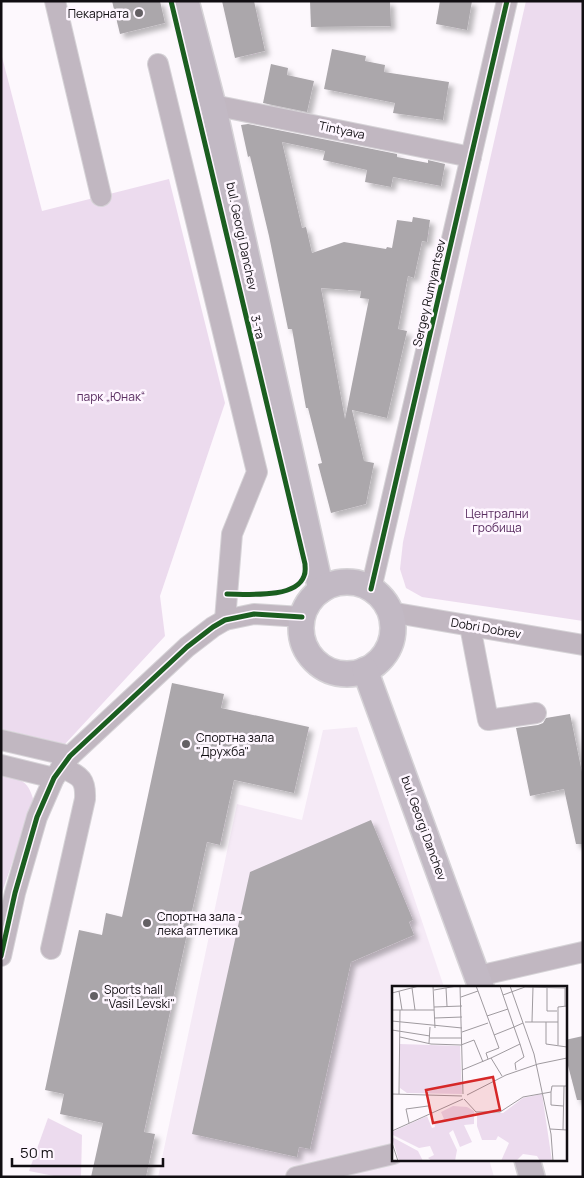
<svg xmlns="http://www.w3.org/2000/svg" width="584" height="1178" font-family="Manrope,sans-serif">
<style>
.built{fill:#f5eaf6}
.green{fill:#ecdbee}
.building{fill:#aba7ab;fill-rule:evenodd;filter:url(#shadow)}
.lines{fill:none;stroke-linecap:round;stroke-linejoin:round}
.minor-casing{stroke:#d6d3d7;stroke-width:22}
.major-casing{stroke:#d6d3d7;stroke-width:28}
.minor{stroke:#c1b7c1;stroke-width:20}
.major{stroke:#c2b9c4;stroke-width:25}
.cycleway-casing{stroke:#fef6ff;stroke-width:8}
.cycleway{stroke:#1b5e20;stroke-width:5}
.poi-dot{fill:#646064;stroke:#fef6ff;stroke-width:2}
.labels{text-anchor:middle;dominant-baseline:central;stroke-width:5;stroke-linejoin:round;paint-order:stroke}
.poi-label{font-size:12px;fill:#110e12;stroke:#fef6ff;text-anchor:start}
.street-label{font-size:12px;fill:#110e12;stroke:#fef6ff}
.park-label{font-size:12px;fill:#5a2e61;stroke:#fef6ff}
.inset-road{fill:none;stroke:#9f9a9f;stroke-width:1}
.view{fill:#d62828;fill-opacity:0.15;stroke:#d62828;stroke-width:2.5}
.inset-edge{fill:none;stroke:#110e12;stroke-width:2.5}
</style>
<defs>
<filter id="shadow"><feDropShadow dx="4.5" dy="4.5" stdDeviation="2.5" flood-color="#0004"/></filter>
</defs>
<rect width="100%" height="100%" fill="#fdf8fd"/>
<!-- built -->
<polygon class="built" points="357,727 444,987 393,987 393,1159 489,1159 494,1177 158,1177 237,804 302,820 323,730"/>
<!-- green -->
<g class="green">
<polygon points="526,1 583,1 583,621 422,597 406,588 400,569 403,542"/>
<polygon points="1,53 42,211 169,179 225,403 160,596 165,636 65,744 1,729"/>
<path d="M1,775C22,780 27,779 34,801L1,895Z"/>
<polygon points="48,1118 82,1135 81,1177 59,1177 29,1171"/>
</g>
<!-- building -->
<g class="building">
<polygon points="112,1 160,1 165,23 120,34"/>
<polygon points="222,1 254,1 265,51 235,58"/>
<polygon points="310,1 390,1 391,26 311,27"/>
<polygon points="440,1 472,1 467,30 436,24"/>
<polygon points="332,49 366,56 365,61 385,65 384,72 449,82 443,120 393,113 395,103 324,89"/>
<polygon points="271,64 288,68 287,75 314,81 307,112 263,103"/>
<path d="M248,124L397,154V157L428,163V160L445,164L441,186L393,177L391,187L365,182L367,170L323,160L325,151L282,142L302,228L306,227L312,253L344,242L386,249L387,247L392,248L397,220L412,222L413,217L430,220L427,242L422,241L414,278L408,276L398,329L407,331L387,418L352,410L364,461L374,463L366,504L331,513L318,464L322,463L308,408H306L292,329H288L269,236L250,156L248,157L241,125ZM321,288L361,291L360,298L369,299L345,419Z"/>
<polygon points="172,683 224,694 221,708 309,727 294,793 234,780 220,845 207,842 144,1132 155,1134 146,1177 91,1177 103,1123 60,1114 64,1094 45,1090 79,930 102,935 106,913 122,917"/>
<polygon points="570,714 583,777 583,844 576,844 564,789 530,796 516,728 538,725 543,723 546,718"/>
<polygon points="371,820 413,920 409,922 414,935 351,962 310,1149 299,1147 297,1157 192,1134 250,872"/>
<polygon points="583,1036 583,1100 577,1100 565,1054 565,1040"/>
</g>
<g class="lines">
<!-- minor casing -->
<g class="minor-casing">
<g id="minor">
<polyline points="55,1 101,196"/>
<polyline points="158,64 257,472 232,534 225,620"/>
<polyline points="213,105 471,157"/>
<polyline points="371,589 507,1"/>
<polyline points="390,612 583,645"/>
<polyline points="470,626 488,720 536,713"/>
<polyline points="1,740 70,756"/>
<polyline points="1,765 54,778"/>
<path d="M51,949L85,799C86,777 79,776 61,767"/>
<polyline points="1,956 15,893 37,817 54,778 70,756 187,647 213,627 225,620 254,614 302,617"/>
<polyline points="478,976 583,952"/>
<polyline points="296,1177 393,1154"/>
</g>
</g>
<!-- major casing -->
<g class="major-casing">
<g id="major">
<polyline points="186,1 213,105 321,590"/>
<circle cx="347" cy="628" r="46"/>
<polyline points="365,670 481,987"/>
<polyline points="527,1159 532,1177"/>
</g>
</g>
<!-- minor -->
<use href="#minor" class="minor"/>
<!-- major -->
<use href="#major" class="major"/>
<!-- cycleway casing -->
<g class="cycleway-casing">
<g id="cycleway">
<path d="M171,1L305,564C305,568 306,572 304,576C296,599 247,594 227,594"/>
<polyline points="371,589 507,1"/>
<polyline points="1,956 15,893 37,817 54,778 70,756 187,647 213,627 225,620 254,614 302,617"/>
</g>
</g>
<!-- cycleway -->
<use href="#cycleway" class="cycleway"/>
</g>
<!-- markers -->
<g class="poi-dot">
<circle cx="139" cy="13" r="5"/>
<circle cx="186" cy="744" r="5"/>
<circle cx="147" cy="923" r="5"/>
<circle cx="94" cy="996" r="5"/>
</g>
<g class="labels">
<!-- poi labels -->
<g class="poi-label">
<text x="129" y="13" text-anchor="end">Пекарната</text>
<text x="196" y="737">Спортна зала<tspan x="196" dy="14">"Дружба"</tspan></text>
<text x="157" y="916">Спортна зала -<tspan x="157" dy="14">лека атлетика</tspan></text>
<text x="104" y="989">Sports hall<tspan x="104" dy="14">"Vasil Levski"</tspan></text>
</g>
<!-- street labels -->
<g class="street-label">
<text transform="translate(342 130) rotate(12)">Tintyava</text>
<text transform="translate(242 236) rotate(78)">bul. Georgi Danchev</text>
<text transform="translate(429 293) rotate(-77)">Sergey Rumyantsev</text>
<text transform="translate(258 327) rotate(76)">3-та</text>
<text transform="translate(486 628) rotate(10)">Dobri Dobrev</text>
<text transform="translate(424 828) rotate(70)">bul. Georgi Danchev</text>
</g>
<!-- park labels -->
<g class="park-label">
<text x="111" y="396">парк „Юнак“</text>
<text x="497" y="513">Централни<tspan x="497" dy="14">гробища</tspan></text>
</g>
</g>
<!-- overview -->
<g transform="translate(392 986)">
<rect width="175" height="175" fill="#fdf8fd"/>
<path d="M8,58L68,60L70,108L15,107L8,102ZM150,108L160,175H148L145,170L131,168L124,175H109L117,157L106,150L104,154H90L85,140V127H111L131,112ZM61,120L75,121L82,125V138L72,139L80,156L68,161L61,144L57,147L65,164L63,175H40L36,172L42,169L38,160L27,162L1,149L0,146L35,130L40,142L43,141L42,137L52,133L49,126ZM0,151L26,165L31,175H7Z" fill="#ecdbee"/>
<path class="inset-road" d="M41,0L43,42M68,0L71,108M108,0L111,9L133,1L173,2M118,0L142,68L159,148L161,175M20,2L23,24M54,2L55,20M155,2V25H165M42,4L65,0M7,5L10,24M86,5L107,62L94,67L96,73M0,7L27,0M111,9L122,41L131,37M69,11L86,5L84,0M173,20V2M42,21L70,20M0,24H42M95,30L116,23M43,32L70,31M0,35L70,42M133,36H166M140,36L141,1M154,36V58L175,61M0,44L38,50M70,46L96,37M8,51L39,58L69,59L82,54L91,76M38,52H69M37,57L38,41M166,59V21L175,20M99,72L128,58L122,41L102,49M146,78L175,72M70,84L99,72L110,90M124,84L123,77L132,71L128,58M159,106V119L171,120M0,108L70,110M7,108L8,24M35,109L38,127M75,109L114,89L146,78M72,113L84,126H108L131,111L159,106L160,100H175M17,137L14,123L36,120M158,143L175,144M171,144L172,100M0,145L71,113M0,157L6,175"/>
<path class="view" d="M101,91L108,124L41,137L34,104Z"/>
<rect width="175" height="175" class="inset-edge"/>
</g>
<!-- border -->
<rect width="584" height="1178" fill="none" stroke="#110e12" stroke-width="5"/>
<!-- scale -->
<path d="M12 1158v8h151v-8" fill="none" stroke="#110e12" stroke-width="2.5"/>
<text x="20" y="1158" font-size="15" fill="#110e12" stroke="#fef6ff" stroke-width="4" paint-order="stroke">50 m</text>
</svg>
